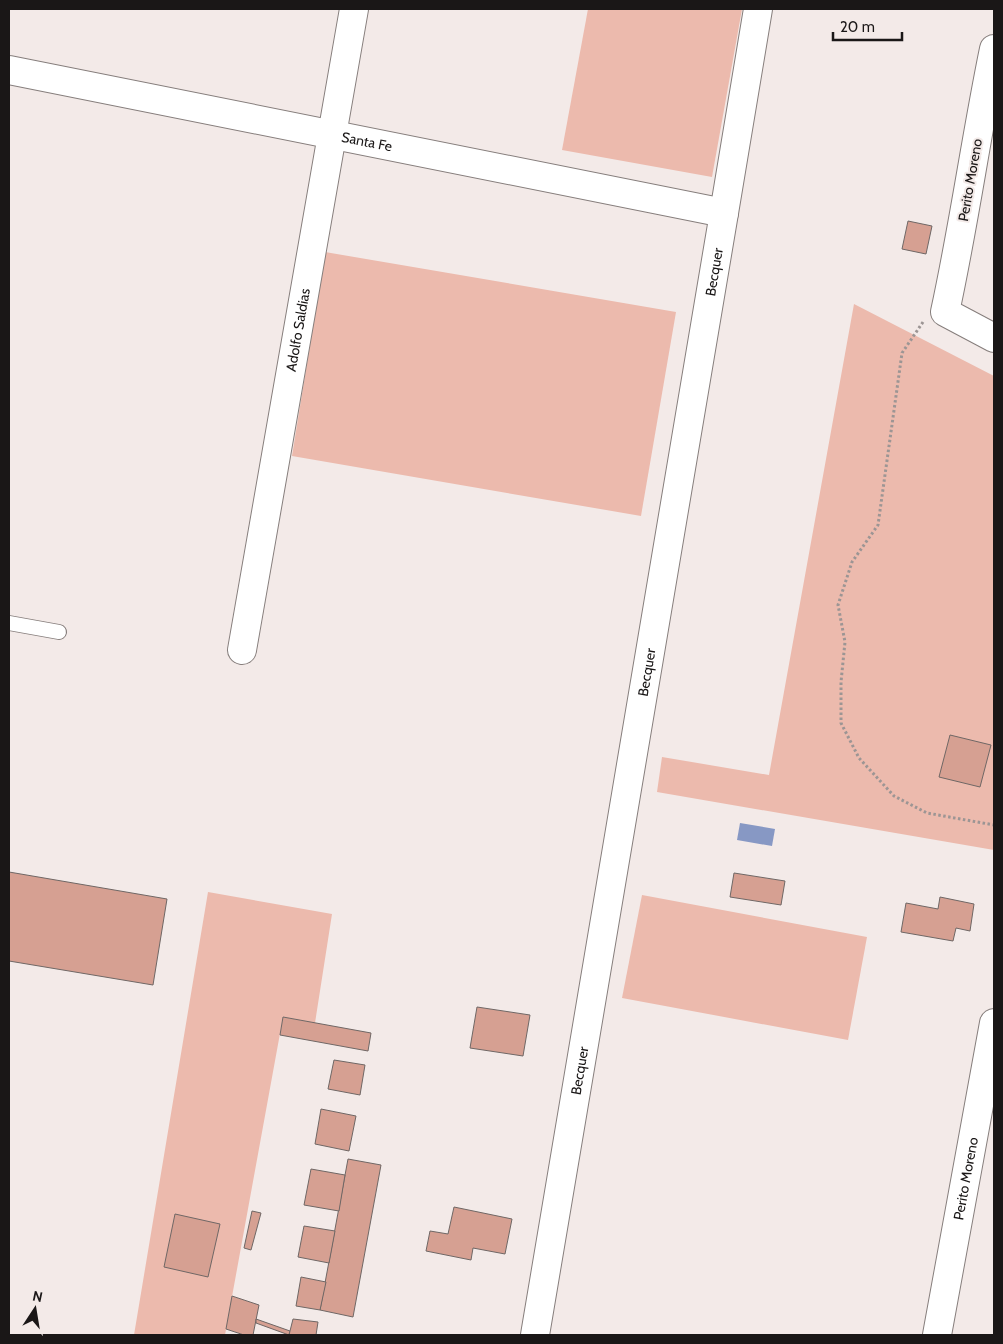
<svg xmlns="http://www.w3.org/2000/svg" width="1003" height="1344" font-family="Cabin,sans-serif">
<style>
.green{fill:#ecbaad}
.water{fill:#8798c4}
.building{fill:#d6a092;stroke:#6f6765}
.lines{fill:none;stroke-linecap:round;stroke-linejoin:round}
.lane-casing{stroke:#867e7c;stroke-width:16}
.street-casing{stroke:#867e7c;stroke-width:30}
.path{stroke:#9c9594;stroke-width:3;stroke-dasharray:2.5 2.5;stroke-linecap:butt}
.lane{stroke:#fff;stroke-width:14}
.street{stroke:#fff;stroke-width:28}
.labels{text-anchor:middle;dominant-baseline:central;stroke-width:4;stroke-linejoin:round;paint-order:stroke}
.street-label{font-size:14px;fill:#1a1717;stroke:#f3eae8}
</style>
<rect width="100%" height="100%" fill="#f3eae8"/>
<!-- green -->
<g class="green">
<polygon points="588,9 742,9 712,177 562,150"/>
<polygon points="325,252 676,312 641,516 292,456"/>
<polygon points="854,304 994,376 994,850 657,792 662,757 769,775"/>
<polygon points="208,892 332,914 315,1023 283,1017 225,1335 134,1335"/>
<polygon points="642,895 867,937 848,1040 622,998"/>
</g>
<!-- water -->
<polygon class="water" points="740,823 775,829 772,846 737,840"/>
<!-- building -->
<g class="building">
<polygon points="908,221 932,226 926,254 902,249"/>
<polygon points="950,735 991,745 980,787 939,777"/>
<polygon points="9,872 167,899 153,985 9,961"/>
<polygon points="734,873 785,881 781,905 730,897"/>
<polygon points="940,897 974,904 970,931 956,928 953,941 901,932 906,903 938,909"/>
<polygon points="477,1007 530,1015 523,1056 470,1048"/>
<polygon points="283,1017 371,1033 368,1051 280,1035"/>
<polygon points="334,1060 365,1065 360,1095 328,1089"/>
<polygon points="321,1109 356,1116 349,1151 315,1144"/>
<polygon points="348,1159 381,1165 353,1317 320,1310"/>
<polygon points="311,1169 345,1175 339,1211 304,1205"/>
<polygon points="454,1207 512,1219 505,1254 473,1248 471,1260 426,1251 430,1231 448,1234"/>
<polygon points="252,1211 261,1213 251,1250 244,1248"/>
<polygon points="175,1214 220,1224 208,1277 164,1267"/>
<polygon points="304,1226 335,1231 329,1263 298,1257"/>
<polygon points="301,1277 326,1282 320,1310 296,1306"/>
<polygon points="232,1296 259,1305 253,1335 244,1335 226,1329"/>
<polygon points="256,1319 290,1331 289,1335 256,1323"/>
<polygon points="293,1319 318,1322 316,1335 289,1335"/>
</g>
<g class="lines">
<!-- lane casing -->
<g class="lane-casing">
<polyline id="lane" points="9,623 59,632"/>
</g>
<!-- street casing -->
<g class="street-casing">
<g id="street">
<path d="M994,49C976,136 964,225 945,312L994,338"/>
<path id="s1" d="M9,70L724,213"/>
<path id="s2" d="M242,650L354,9"/>
<path id="s3" d="M535,1335L724,213L758,9"/>
<path id="s4" d="M937,1335L994,1023"/>
</g>
</g>
<!-- path -->
<polyline class="path" points="923,322 902,353 878,525 852,562 838,605 845,642 841,682 841,723 859,758 894,796 927,813 994,825"/>
<!-- lane -->
<use href="#lane" class="lane"/>
<!-- street -->
<use href="#street" class="street"/>
</g>
<g class="labels">
<!-- street labels -->
<g class="street-label">
<text stroke="none"><textPath href="#s1" startOffset="365">Santa Fe</textPath></text>
<text transform="translate(970 180) rotate(-80)">Perito Moreno</text>
<text stroke="none"><textPath href="#s3" startOffset="1078">Becquer</textPath></text>
<text stroke="none"><textPath href="#s2" startOffset="325">Adolfo Saldias</textPath></text>
<text stroke="none"><textPath href="#s3" startOffset="672">Becquer</textPath></text>
<text stroke="none"><textPath href="#s3" startOffset="268">Becquer</textPath></text>
<text stroke="none"><textPath href="#s4" startOffset="159">Perito Moreno</textPath></text>
</g>
</g>
<!-- border -->
<rect width="1003" height="1344" fill="none" stroke="#1a1717" stroke-width="20"/>
<!-- north arrow -->
<g transform="translate(35 1309) rotate(12)" stroke="#f3eae8" stroke-width="4" paint-order="stroke">
<path d="M0-4L9 19L0 12L-9 19Z" fill="#1a1717"/>
<text y="-8" font-size="14" font-weight="bold" text-anchor="middle" fill="#1a1717">N</text>
</g>
<!-- scale -->
<path d="M833 32v8h69v-8" fill="none" stroke="#1a1717" stroke-width="2.5"/>
<text x="840" y="32" font-size="15" fill="#1a1717" stroke="#f3eae8" stroke-width="4" paint-order="stroke">20 m</text>
</svg>
